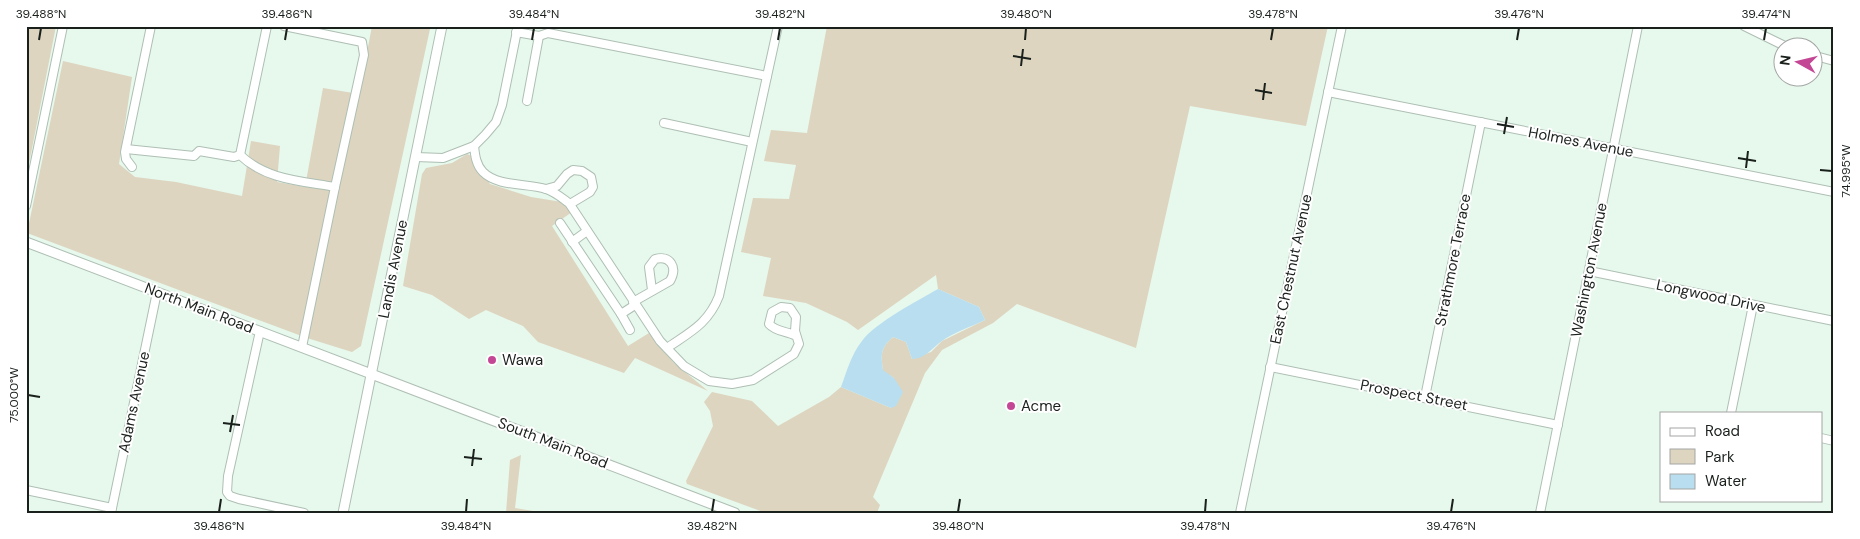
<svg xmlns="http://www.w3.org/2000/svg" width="1860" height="539" font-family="'DM Sans',sans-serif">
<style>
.green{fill:#ddd5bf}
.water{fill:#b9deef}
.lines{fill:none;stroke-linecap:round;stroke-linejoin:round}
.minor-casing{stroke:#aebfb4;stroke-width:10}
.major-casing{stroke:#aebfb4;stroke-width:11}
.minor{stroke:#fff;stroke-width:8}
.major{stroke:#fff;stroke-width:9}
.ticks{fill:none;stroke:#1a201c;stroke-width:2}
.poi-dot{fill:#c44796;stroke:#fff;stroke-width:2}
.labels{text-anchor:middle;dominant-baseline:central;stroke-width:4;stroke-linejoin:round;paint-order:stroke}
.street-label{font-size:15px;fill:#1a201c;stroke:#fff}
.poi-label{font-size:15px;fill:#1a201c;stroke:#fff;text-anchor:start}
.neatline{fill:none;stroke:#1a201c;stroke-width:2}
.ticks-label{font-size:12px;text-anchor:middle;fill:#1a201c}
</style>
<rect width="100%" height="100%" fill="#e7f8ed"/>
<!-- green -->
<g class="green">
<polygon points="26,26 56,26 26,179"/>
<polygon points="372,26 430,26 430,29 361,346 352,352 307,338 27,233 63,61 132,77 119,164 135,177 176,182 242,196 251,141 280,146 277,182 305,187 323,88 359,94"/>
<path d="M827,26H1328L1306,126L1190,106L1136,348L1017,304L993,323L942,350L925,373L873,497L880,505L877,513H766L687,484L686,481L713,426L710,411L704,402L712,392L752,401L778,426L829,397L841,387L891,408L894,378L883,371C881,355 880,348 893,337L906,342L912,359L931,352L942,341L985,320L979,307L938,289L936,275L858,330L847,322L806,303L763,296L771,258L741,252L753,198L789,199L796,165L764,161L771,130L807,133Z"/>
<polygon points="467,154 472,156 490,184 531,197 562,202 572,212 552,226 628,346 649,333 651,334 673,362 708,391 635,358 624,373 538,342 523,326 486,310 469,319 432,295 403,286 422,174 426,168 452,163"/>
<polygon points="521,455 515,508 545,513 506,513 510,460"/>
</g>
<!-- water -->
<path class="water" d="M938,289L979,307L985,320C971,327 954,332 942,341C932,348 925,359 912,359L906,342L893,337C880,348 881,355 883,370L894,378L903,392L896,406L891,408L841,387C847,371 851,355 862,341C875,323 917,301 938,289Z"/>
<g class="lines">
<!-- minor casing -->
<g class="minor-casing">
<g id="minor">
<polyline points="1744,26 1789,48"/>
<polyline points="516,32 539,36 527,101"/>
<polyline points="539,36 548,33 767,76"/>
<polyline points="1812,55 1834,61"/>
<polyline points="1328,92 1834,192"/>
<polyline points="664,123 752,142"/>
<path d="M474,146C475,155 476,165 483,172C498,187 527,183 546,189C555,192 562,198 569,203L660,341L684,366L709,381L732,384L753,380L794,354L799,344L795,331L796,317L790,308L781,307L772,312L769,324C776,332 787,331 796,336"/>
<path d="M126,149L194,156L199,151L234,157L240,155C266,180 302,181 335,187L364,55L362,42L284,26"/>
<polyline points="240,155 267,26"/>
<polyline points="416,157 443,158 474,146 485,135 496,122 502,105 518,26"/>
<polyline points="132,167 126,159 125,152 151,26"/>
<polyline points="546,189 557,186 567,174 573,170 582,171 591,177 593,187 590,192 570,204"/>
<polyline points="26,206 63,26"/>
<polyline points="560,223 621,314"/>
<polyline points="572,242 587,231"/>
<polyline points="1589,271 1834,321"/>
<path d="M633,302L670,281C678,267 670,255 655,259L649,267L652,290"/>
<polyline points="630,330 621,314 635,305"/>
<polyline points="260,331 228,476 227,492 230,496 239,499 304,513"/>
<polyline points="302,347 335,187"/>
<path d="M667,348C690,332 708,324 719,296L778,26"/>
<polyline points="1270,367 1558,425"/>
<polyline points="1425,397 1481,122"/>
<polyline points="1731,413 1753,305"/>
<polyline points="1821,438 1834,441"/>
<polyline points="26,490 112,508"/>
<polyline points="111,513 157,292"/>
<polyline points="1240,513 1342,26"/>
<polyline points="1540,513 1638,26"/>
</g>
</g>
<!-- major casing -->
<g class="major-casing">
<g id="major">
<polyline points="26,242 735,513"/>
<polyline points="343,513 442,26"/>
</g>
</g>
<!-- minor -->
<use href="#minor" class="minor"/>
<!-- major -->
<use href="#major" class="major"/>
</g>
<!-- ticks -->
<path class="ticks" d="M39,40L41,28M285,40L287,28M532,40L534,28M778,40L780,28M1025,40L1026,28M1271,40L1273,28M1517,40L1519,28M1764,40L1766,28M1013,56L1031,59M1021,66L1023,49M1255,90L1272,93M1263,100L1265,83M1497,124L1514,127M1504,134L1507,117M1738,158L1756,161M1746,168L1748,151M1820,170L1832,171M28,395L40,397M223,423L240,425M230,432L233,415M464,457L482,459M472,466L474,449M219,512L221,499M466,512L467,499M712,512L714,499M958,512L960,499M1205,512L1206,499M1451,512L1453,499"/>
<!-- markers -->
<g class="poi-dot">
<circle cx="492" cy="360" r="5"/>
<circle cx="1011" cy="406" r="5"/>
</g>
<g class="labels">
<!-- street labels -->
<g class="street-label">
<text transform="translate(1581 142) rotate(11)">Holmes Avenue</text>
<text transform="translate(1453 260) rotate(-79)">Strathmore Terrace</text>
<text transform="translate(393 269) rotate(-79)">Landis Avenue</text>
<text transform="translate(1291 269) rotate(-78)">East Chestnut Avenue</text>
<text transform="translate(1589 270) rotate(-79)">Washington Avenue</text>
<text transform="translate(1711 296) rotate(12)">Longwood Drive</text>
<text transform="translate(199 308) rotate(21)">North Main Road</text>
<text transform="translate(1414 395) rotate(11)">Prospect Street</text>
<text transform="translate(134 402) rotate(-78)">Adams Avenue</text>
<text transform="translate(553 443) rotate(21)">South Main Road</text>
</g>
<!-- poi labels -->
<g class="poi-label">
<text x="502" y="360">Wawa</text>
<text x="1021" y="406">Acme</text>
</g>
</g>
<!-- border -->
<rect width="1860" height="539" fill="none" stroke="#ffffff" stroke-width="55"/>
<!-- legend -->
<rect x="1660" y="412" width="162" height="90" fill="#ffffff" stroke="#a3a6a4"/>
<rect x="1670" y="428" width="25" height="8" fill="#ffffff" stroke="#a3a6a4"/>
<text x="1705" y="436" font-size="15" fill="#1a201c">Road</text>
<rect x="1670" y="449" width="25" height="15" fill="#ddd5bf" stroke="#a3a6a4"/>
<text x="1705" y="462" font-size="15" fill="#1a201c">Park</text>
<rect x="1670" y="474" width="25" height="15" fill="#b9deef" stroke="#a3a6a4"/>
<text x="1705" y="486" font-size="15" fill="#1a201c">Water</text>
<!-- north arrow -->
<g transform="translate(1798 62) rotate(278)"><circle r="24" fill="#ffffff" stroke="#a3a6a4"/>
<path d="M0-4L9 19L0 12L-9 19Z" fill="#c44796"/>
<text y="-8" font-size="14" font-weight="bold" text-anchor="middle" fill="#1a201c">N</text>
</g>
<rect x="28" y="28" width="1804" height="484" class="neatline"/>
<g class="ticks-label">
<text x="41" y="18">39.488°N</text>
<text x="287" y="18">39.486°N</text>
<text x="534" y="18">39.484°N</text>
<text x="780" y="18">39.482°N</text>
<text x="1026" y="18">39.480°N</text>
<text x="1273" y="18">39.478°N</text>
<text x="1519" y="18">39.476°N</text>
<text x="1766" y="18">39.474°N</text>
<text transform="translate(1846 171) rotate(-90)" y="4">74.995°W</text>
<text transform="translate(14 395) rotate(-90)" y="4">75.000°W</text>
<text x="219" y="530">39.486°N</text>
<text x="466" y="530">39.484°N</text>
<text x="712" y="530">39.482°N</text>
<text x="958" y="530">39.480°N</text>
<text x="1205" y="530">39.478°N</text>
<text x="1451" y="530">39.476°N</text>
</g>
</svg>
